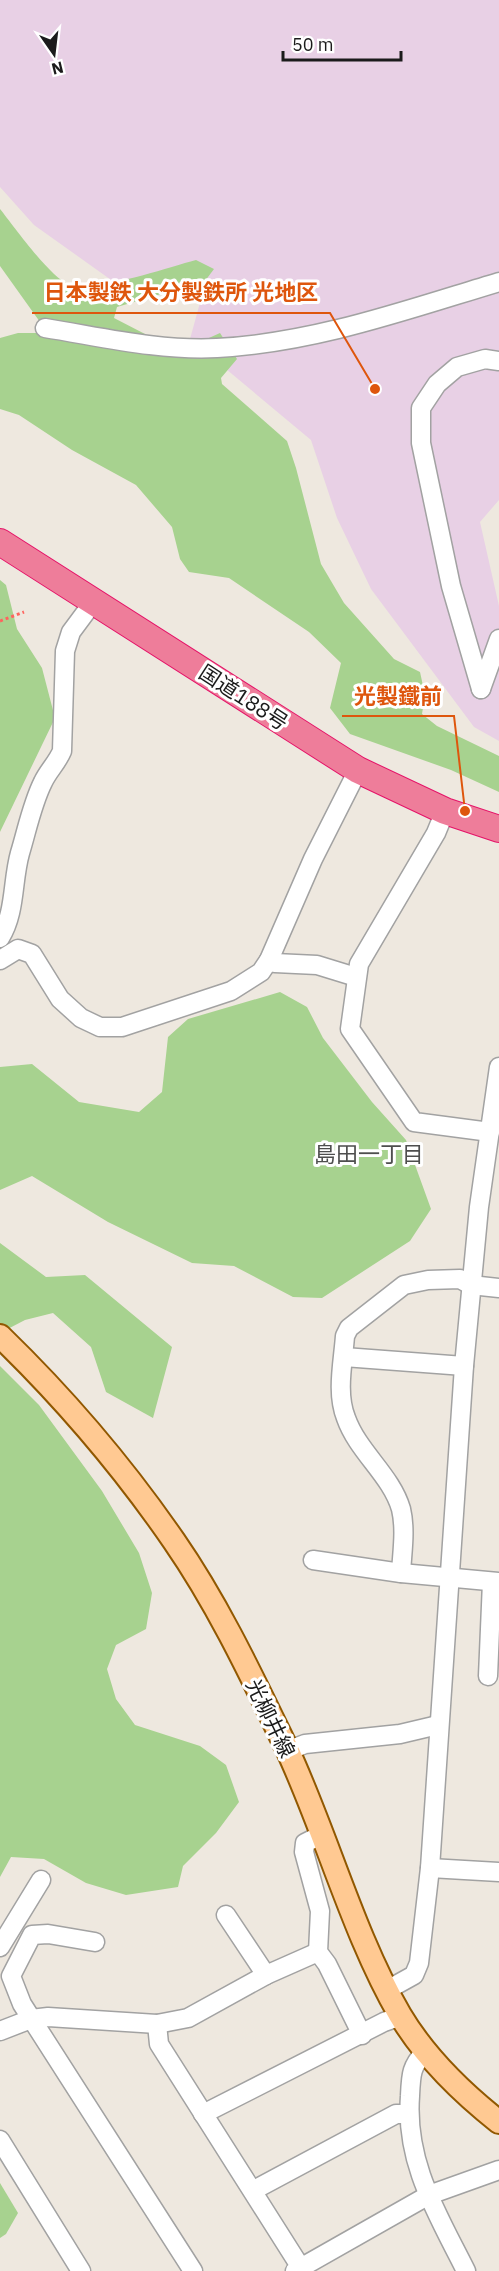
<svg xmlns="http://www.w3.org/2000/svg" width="499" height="2271" font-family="'IBM Plex Sans','Noto Sans JP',sans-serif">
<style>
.industrial{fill:#e8d0e5}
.forest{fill:#a7d28f}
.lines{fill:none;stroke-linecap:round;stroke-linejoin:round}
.minor-casing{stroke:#a2a2a2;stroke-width:21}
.major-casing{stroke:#915800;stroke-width:26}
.highway-casing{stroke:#e51268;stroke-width:28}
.path{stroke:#ff645e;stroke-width:3;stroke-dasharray:3 3;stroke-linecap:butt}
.minor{stroke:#fff;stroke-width:18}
.major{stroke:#ffc992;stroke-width:22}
.highway{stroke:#ee7d9a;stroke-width:26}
.labels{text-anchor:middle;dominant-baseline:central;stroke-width:6;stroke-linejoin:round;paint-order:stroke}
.street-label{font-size:21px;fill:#1b1b1b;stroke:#fff}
.neighbourhood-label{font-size:22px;fill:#4e4e4e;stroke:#fff}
.leader{fill:none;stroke:#de560d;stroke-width:2}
.callout-dot{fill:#de560d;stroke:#fff;stroke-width:2}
.callout-label{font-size:22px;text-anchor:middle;font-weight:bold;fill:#de560d;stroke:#fff;stroke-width:6;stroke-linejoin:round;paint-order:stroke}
</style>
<rect width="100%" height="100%" fill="#eee8df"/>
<!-- industrial -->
<polygon class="industrial" points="0,0 499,0 499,500 480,522 499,606 499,741 474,727 371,589 337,518 311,440 190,339 201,299 121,287 34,225 0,187"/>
<!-- forest -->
<g class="forest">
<path d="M0,209C13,225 51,279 69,284C99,292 165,268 196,260L214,269L205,281L117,307L114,318L145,334L151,342L40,322L0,266Z"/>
<polygon points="18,333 39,333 180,351 220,333 237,359 221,378 222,384 287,441 296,468 321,564 344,603 394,659 420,672 425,695 422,714 437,726 499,756 499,792 451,770 350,734 330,708 341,663 309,632 229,578 189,572 180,559 172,527 136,485 72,450 19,415 0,409 0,338"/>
<polygon points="0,580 6,585 17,629 42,668 55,718 0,832"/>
<polygon points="280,992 307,1007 323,1038 372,1102 406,1140 431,1209 410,1241 322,1298 293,1297 234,1266 192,1263 108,1222 32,1176 0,1190 0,1067 32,1064 79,1102 139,1112 162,1092 168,1037 188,1019"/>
<polygon points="0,1243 46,1277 85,1275 172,1347 153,1418 106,1392 91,1347 53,1313 25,1320 0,1333"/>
<polygon points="0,1366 39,1405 102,1491 139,1553 152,1593 146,1629 116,1645 107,1669 116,1699 135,1725 200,1746 226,1765 239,1802 216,1833 183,1866 178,1887 126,1895 86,1883 44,1859 11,1857 0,1877"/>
<polygon points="0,2183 18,2213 6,2234 0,2238"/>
</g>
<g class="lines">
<!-- minor casing -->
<g class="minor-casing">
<g id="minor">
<path d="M45,328C102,337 160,351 217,348C314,343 406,310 499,282"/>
<polyline points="481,689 451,586 421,443 421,408 437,384 457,367 485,359 499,361"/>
<polyline points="481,689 499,639"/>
<polyline points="445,811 436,833 359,964 350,1029 414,1122 490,1132"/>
<path d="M0,938C16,912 12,881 20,853C27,830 32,804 43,782C48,771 57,763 62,751L65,651L71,632L94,601"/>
<polyline points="0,960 18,949 32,954 60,999 81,1018 100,1027 122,1027 231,991 261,972 269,960 313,859 358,770"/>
<polyline points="269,960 275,963 317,965 356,977"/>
<polyline points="344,1357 464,1366"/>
<polyline points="313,1560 401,1573 499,1582"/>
<path d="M401,1573C402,1553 406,1530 401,1509C391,1475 358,1452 346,1418C336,1393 343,1363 345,1336L349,1328L404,1285L428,1280L460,1279L471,1285L499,1288"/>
<polyline points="488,1676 492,1582"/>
<polyline points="287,1751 305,1744 400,1734 438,1725"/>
<polyline points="323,1834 305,1843 304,1852 320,1911 318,1952 327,1964 362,2035"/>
<polyline points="430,1868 499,1872"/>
<polyline points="226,1915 266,1975"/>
<polyline points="95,1942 48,1934 32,1935 11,1976 22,2004 193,2271"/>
<polyline points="0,1947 41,1880"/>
<polyline points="387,1990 414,1975 419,1963 430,1868 464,1366 479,1207 499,1067"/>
<polyline points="157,2024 159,2044 303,2271"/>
<polyline points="0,2031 31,2019 48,2017 157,2024 188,2018 266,1975 318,1952"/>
<path d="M426,2050C411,2067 411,2073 410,2096C405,2163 437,2213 466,2271"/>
<polyline points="203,2114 384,2022 401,2016"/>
<polyline points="0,2140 81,2271"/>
<polyline points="254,2190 396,2114 409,2114"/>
<polyline points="295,2271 429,2195 499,2170"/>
</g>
</g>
<!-- major casing -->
<g class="major-casing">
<path id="major" d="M0,1336C65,1399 123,1467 174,1541C219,1606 253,1679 287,1749C327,1835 353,1934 400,2015C425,2057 461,2092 499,2122"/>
</g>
<!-- highway casing -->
<g class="highway-casing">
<polyline id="highway" points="0,542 358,770 445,811 499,829"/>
</g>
<!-- path -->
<polyline class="path" points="0,621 24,612"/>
<!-- minor -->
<use href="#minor" class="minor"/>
<!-- major -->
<use href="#major" class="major"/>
<!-- highway -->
<use href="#highway" class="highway"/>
</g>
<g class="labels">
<!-- street labels -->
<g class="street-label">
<text transform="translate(244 697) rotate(33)">国道188号</text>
<text transform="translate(271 1718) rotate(64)">光柳井線</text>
</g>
<!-- neighbourhood labels -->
<g class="neighbourhood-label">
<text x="369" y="1153">島田一丁目</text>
</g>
</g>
<!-- callouts -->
<path class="leader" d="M375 389L330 313H32M465 811L454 716H342"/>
<g class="callout-dot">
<circle cx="375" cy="389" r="6"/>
<circle cx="465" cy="811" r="6"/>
</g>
<g class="callout-label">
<text x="181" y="300">日本製鉄 大分製鉄所 光地区</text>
<text x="398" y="704">光製鐵前</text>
</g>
<!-- north arrow -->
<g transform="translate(54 54) rotate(166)" stroke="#ffffff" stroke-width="4.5" paint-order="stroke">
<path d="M0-4.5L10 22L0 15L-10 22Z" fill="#1b1b1b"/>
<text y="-9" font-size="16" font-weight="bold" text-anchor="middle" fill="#1b1b1b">N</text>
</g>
<!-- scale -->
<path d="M283 51v9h118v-9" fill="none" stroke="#1b1b1b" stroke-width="3"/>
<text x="292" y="51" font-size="18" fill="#1b1b1b" stroke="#ffffff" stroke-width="4.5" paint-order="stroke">50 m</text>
</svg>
